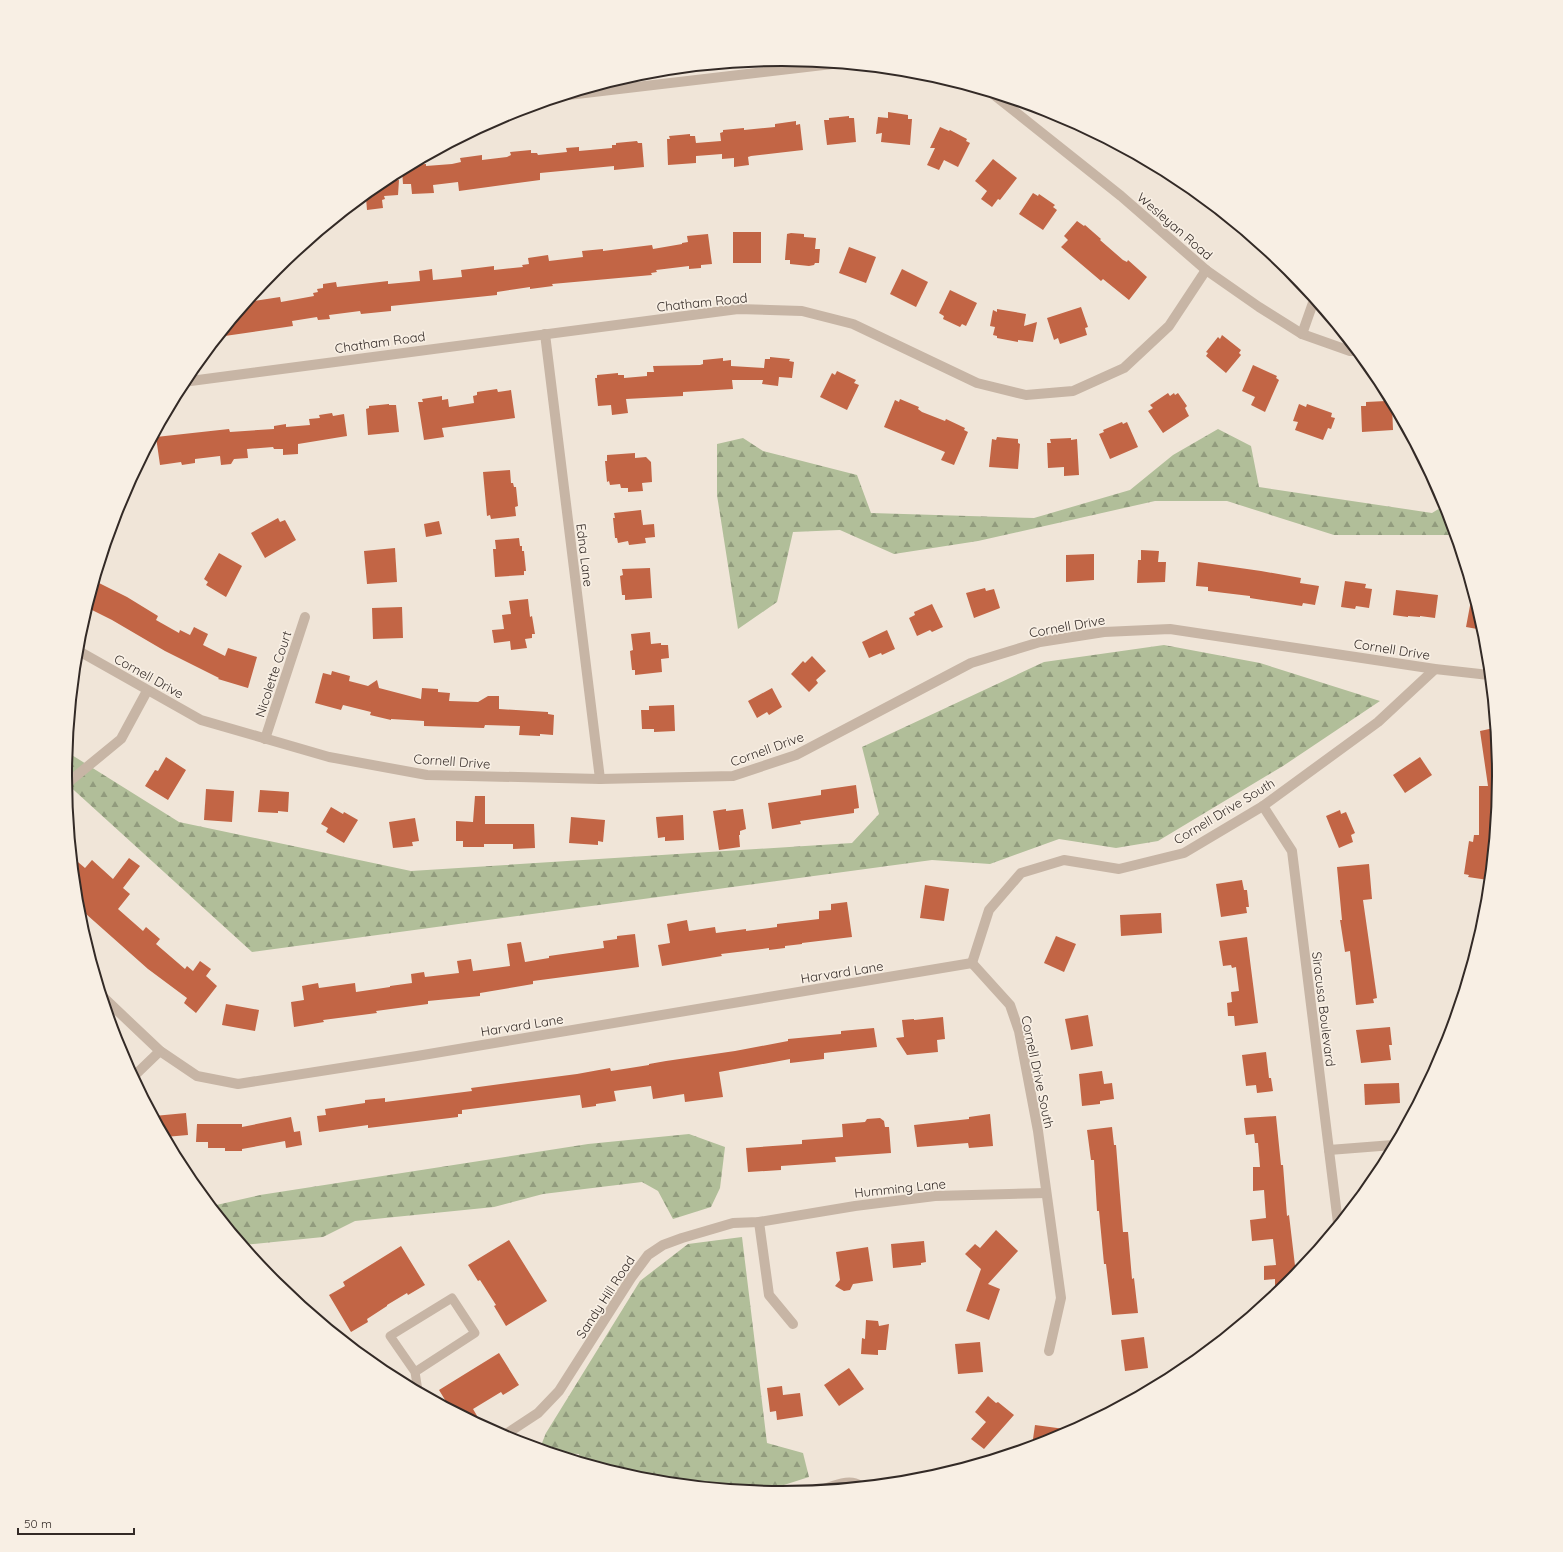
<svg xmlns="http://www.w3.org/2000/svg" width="1563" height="1552" font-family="Quicksand,sans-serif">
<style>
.forest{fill:url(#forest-firs)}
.building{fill:#c26545}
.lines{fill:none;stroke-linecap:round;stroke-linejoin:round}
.service{stroke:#c7b5a5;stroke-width:9}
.minor{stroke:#c7b5a5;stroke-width:10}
.labels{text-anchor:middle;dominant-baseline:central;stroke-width:3.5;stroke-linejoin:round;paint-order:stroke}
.street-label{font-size:13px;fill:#332a26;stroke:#f8efe4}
.rim{fill:none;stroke:#332a26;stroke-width:2}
</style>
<defs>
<pattern id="forest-firs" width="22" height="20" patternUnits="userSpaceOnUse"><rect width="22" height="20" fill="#b1be99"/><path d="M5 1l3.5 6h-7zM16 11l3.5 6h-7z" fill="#919b7d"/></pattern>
</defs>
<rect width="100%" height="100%" fill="#f0e5d8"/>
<!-- forest -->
<g class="forest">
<polygon points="1218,429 1251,446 1259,487 1432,513 1445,505 1454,535 1334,535 1227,501 1155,501 978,541 894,554 840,530 793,532 777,602 738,629 717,495 717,444 743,438 763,451 857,475 871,513 1034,518 1130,490 1173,455"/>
<polygon points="1164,645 1260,663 1380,701 1283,766 1158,841 1116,848 1059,839 990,864 932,860 252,952 65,782 67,752 179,822 411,871 852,843 879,814 862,747 1044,662"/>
<polygon points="689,1134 725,1147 720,1188 711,1207 673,1219 658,1191 642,1182 543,1194 494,1207 355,1221 323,1237 243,1245 212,1206 260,1195 588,1144"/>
<polygon points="742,1237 767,1443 803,1453 809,1477 765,1491 686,1479 667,1482 641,1479 580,1460 579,1454 556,1453 540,1448 546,1433 640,1281 688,1244"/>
</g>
<!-- building -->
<g class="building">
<polygon points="888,112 908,115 908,119 912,119 910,145 881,142 882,133 876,134 878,117 888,118"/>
<polygon points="849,116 849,118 854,118 856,142 827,145 824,120 829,120 829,118"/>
<polygon points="796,121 796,125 800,124 803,150 751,156 748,157 749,165 734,167 734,158 722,159 722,154 696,156 696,163 668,165 667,139 670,139 669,136 690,134 690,136 695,136 696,143 721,141 720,133 723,132 723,130 744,128 744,130 775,127 775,124"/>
<polygon points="940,127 949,131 950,130 967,139 966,141 970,143 958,167 944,160 939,170 927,165 935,148 930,148"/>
<polygon points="637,141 638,143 642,143 644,167 614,170 614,166 540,173 540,180 459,191 458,182 433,185 434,193 412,194 411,184 403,184 402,170 412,165 426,164 426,166 452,164 461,162 460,158 482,155 482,160 507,157 511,155 510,152 531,150 531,153 537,153 538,155 567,152 566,148 579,147 579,151 612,148 612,145 616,145 616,143"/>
<polygon points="993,159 1017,178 1000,200 998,199 992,207 981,199 987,191 975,181"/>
<polygon points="399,180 398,195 384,196 385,199 382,200 383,208 367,210 366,198 361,198 382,181"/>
<polygon points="1033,193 1038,196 1039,194 1055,205 1053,207 1057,210 1043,230 1019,214"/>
<polygon points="1077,221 1084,226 1085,225 1101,239 1100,240 1123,260 1127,262 1128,260 1147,277 1129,300 1103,279 1101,281 1061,247 1068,240 1064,236"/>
<rect x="733" y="232" width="28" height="31"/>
<polygon points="791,233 804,234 804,237 816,238 815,249 820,249 819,263 815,263 814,265 809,266 790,264 790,260 785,260 787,234"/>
<polygon points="708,234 712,264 701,265 701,268 689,269 689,266 656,270 657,272 651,273 652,275 552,284 553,286 530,289 530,287 497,292 497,295 391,306 391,311 361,314 360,311 329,315 330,319 318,320 317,317 292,321 293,326 218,337 247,302 280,297 281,302 314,296 313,293 318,292 317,289 323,288 323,284 336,282 337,287 388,281 388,284 420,281 419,271 432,269 433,280 462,277 461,270 494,266 494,270 523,267 522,265 529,264 528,258 548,255 549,261 583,257 582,251 603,249 603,251 652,245 653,249 682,244 682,243 688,242 687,236"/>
<polygon points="849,247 876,257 866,283 839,273"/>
<polygon points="902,269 928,282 916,307 890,294"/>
<polygon points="950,290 977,303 966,326 962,324 960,327 943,319 944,316 939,313"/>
<polygon points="1081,307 1088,327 1085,328 1087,335 1060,344 1058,338 1054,340 1047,318"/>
<polygon points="997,309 1026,314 1024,326 1037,322 1033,342 1018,340 1018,342 997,338 997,336 993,335 995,327 990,326 993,310 997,312"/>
<polygon points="1222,335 1241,350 1239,353 1241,355 1226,373 1206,356 1208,353 1206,352 1218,337 1220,339"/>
<polygon points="770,357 790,359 789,361 794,362 792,378 779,377 778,386 762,384 763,380 732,380 733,389 683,392 683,396 626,399 628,413 612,415 611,405 598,406 595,378 597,378 597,375 618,373 618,375 624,375 624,378 647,376 647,372 654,372 653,366 700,365 703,364 703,360 723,358 723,361 731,360 731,366 764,368 765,359 770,359"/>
<polygon points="1253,365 1277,376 1276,378 1279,380 1265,412 1251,405 1255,397 1242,391"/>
<polygon points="837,371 856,380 854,383 859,385 847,410 820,397 832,373 835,375"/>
<polygon points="497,389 498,392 511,390 515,418 442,428 444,437 424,440 418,402 423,402 422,399 442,396 442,400 448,399 449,407 474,403 473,396 477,395 477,392"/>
<polygon points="1168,393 1170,396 1174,393 1175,395 1178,393 1187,406 1185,408 1189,416 1163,433 1148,411 1153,408 1150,405"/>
<polygon points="900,399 919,407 918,409 922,412 945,421 946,419 965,428 964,430 968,432 954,465 941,460 945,452 884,427 895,400 899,402"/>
<polygon points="1386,401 1386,404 1392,404 1393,430 1362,432 1361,406 1366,406 1366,402"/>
<polygon points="389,404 389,405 396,405 399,432 368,435 366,409 369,408 369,406"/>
<polygon points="1299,404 1306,407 1307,404 1332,413 1331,417 1335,418 1331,429 1328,428 1323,440 1295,430 1298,422 1293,421"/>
<polygon points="332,413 333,416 344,414 347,436 298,444 298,454 283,455 283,449 274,449 273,447 247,449 248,458 234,459 231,464 221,465 220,456 195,459 195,463 182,465 181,462 160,465 156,437 229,429 230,432 274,429 274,426 286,424 286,427 310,425 309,419 320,418 319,415"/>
<polygon points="1122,422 1123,424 1127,422 1138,447 1110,459 1099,434 1104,432 1103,430"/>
<polygon points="997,437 1018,439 1018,443 1020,444 1018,469 989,467 992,439 996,440"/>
<polygon points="1071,438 1071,440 1077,439 1079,475 1064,476 1064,467 1048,468 1047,443 1051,443 1050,439"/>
<polygon points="635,453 635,458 646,457 651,462 652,482 642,483 643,491 628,492 628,488 621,488 620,484 610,485 609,481 607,482 605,461 607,461 607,455"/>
<polygon points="510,470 511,483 513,483 514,487 516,487 518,506 515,507 516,516 491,519 490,515 487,516 483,472"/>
<polygon points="641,510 643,525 654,524 655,537 645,538 646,543 629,545 628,541 618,543 617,538 615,538 613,518 615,518 614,513"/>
<polygon points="278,518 280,522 285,520 296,540 265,558 251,533"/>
<polygon points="439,521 442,534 426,537 424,524"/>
<polygon points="519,538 520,546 522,546 522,551 524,551 526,571 524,571 524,575 495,577 493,549 496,549 495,540"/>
<polygon points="395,548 397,582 367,584 364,551"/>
<polygon points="1141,550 1159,551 1158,562 1166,562 1165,582 1137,583 1138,560 1141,560"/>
<polygon points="219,553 242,566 226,597 206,585 208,582 204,579"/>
<polygon points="1094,554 1094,580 1066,582 1066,555"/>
<polygon points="1198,562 1261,571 1301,578 1300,583 1319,586 1315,605 1303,603 1302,606 1250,598 1250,596 1208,591 1208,587 1196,586"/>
<polygon points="650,568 652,598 625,600 625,595 622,595 620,576 623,575 622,569"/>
<polygon points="1345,581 1366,584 1365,588 1372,589 1369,608 1356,606 1355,609 1341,607"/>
<polygon points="97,582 127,597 158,616 156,620 179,633 180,630 190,635 194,627 208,634 203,645 225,656 228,648 257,657 248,688 218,679 219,678 165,651 112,620 90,609 92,606 88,604 94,584 95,585"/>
<polygon points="985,588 986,591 994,589 1000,608 974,618 966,593"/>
<polygon points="1396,590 1438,595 1435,618 1420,616 1420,617 1408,616 1408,617 1393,615"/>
<polygon points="1472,595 1479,618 1483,630 1466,627"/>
<polygon points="528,599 530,617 532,616 535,634 532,634 532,638 525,639 527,648 511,650 510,641 494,643 492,630 504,629 502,615 511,614 509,601"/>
<polygon points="932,604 943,627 932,632 930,630 917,636 909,618 915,615 914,612"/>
<polygon points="402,607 403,638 373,639 372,608"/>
<polygon points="887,630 895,649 882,655 881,653 869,658 862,642"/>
<polygon points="650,632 651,644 661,643 661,645 668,645 669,658 661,659 662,672 635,675 635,670 632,670 630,651 633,650 631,634"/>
<polygon points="812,656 826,671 816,680 818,683 809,692 791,674 803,661 805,663"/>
<polygon points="332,671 350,676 349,681 368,686 377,680 379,688 421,699 422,688 438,689 438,692 450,693 449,701 478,702 488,696 499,696 499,709 548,712 548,714 554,715 553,735 540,734 540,736 519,735 520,726 485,725 484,728 424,726 424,721 391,719 391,720 370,715 371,712 343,705 341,710 315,703 323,673 331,675"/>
<polygon points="772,688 782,707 769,715 767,712 757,718 748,701"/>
<polygon points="674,705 675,731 654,732 654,729 642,729 641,710 649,710 649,706"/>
<polygon points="1494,728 1498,776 1488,880 1468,877 1469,875 1464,874 1469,841 1473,842 1474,835 1479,835 1479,786 1488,786 1480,731"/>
<polygon points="166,757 186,770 168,800 145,786 155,770 158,771"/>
<polygon points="1420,757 1432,775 1405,793 1393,775"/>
<polygon points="856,785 859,808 854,809 854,813 800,821 801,824 772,829 768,803 821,795 821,790"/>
<polygon points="206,789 234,791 232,822 204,820"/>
<polygon points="260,790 289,792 288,812 278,811 278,813 258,812"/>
<polygon points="475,796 485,796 485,824 534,824 535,848 513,849 513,844 484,844 484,847 463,847 463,841 456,841 456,821 473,822"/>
<polygon points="331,807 343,814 344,812 358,820 344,843 326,832 328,828 321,824"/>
<polygon points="726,809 726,811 743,809 746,829 740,831 740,835 739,835 740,847 719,850 713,811"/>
<polygon points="1340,810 1341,814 1346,812 1355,833 1351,835 1353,842 1339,848 1326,816"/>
<polygon points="683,815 684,840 665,841 665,837 658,838 656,817"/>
<polygon points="571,817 605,820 603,842 598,841 598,845 569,843"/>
<polygon points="415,818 419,841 412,842 413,846 393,848 389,822"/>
<polygon points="72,857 85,868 92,860 113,879 129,858 140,866 123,888 130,894 118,909 143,931 146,927 160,939 156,944 185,969 187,966 193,971 200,961 211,969 206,976 217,986 196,1013 184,1003 187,998 148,969 77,906"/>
<polygon points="1369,864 1372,899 1363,900 1377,998 1373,999 1374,1003 1356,1005 1350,951 1345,952 1340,920 1342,920 1337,867"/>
<polygon points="1242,880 1244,890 1247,890 1249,907 1246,907 1247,913 1221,917 1216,884"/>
<polygon points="925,885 949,889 944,921 920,918"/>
<polygon points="847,902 852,937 802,943 802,944 785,946 785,948 769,950 769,948 721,954 722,956 662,966 658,945 670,943 667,924 687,920 689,931 715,927 716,933 746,929 746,931 777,927 777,924 819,919 819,911 831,910 831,904"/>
<polygon points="1161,913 1162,933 1121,936 1120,915"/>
<polygon points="635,934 639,967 533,981 533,984 480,993 480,996 428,1001 428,1004 376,1011 377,1013 323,1020 324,1022 294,1027 291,1002 304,1000 302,986 318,983 319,988 355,983 356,992 390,987 390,986 412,983 411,974 424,972 425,977 459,973 457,961 471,959 473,971 510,966 507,944 521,942 525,962 549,958 549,956 604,948 603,941 617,939 617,936"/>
<polygon points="1056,936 1076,944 1064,972 1044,963"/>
<polygon points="1247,937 1258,1023 1235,1026 1234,1016 1228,1016 1227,1003 1232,1002 1231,992 1239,991 1236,967 1232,968 1231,965 1223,966 1219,941"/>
<polygon points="226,1004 259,1010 255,1031 222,1025"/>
<polygon points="1088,1015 1093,1046 1071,1050 1065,1019"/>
<polygon points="943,1017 945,1039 937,1040 938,1052 907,1055 896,1038 904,1037 902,1020 914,1019 914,1020"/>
<polygon points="1390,1027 1392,1045 1389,1045 1391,1060 1361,1063 1356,1030"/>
<polygon points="874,1028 877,1047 824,1053 824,1059 790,1063 790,1059 719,1072 723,1097 685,1102 684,1094 653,1099 651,1086 614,1091 616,1101 596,1104 596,1106 582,1108 580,1095 462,1110 462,1114 458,1114 458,1117 368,1128 368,1125 319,1132 317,1116 326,1115 325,1109 365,1103 365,1100 385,1098 385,1102 472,1091 471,1088 577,1074 610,1068 611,1071 649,1065 649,1064 666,1061 735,1051 788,1041 788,1039 841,1034 841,1031"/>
<polygon points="1266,1052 1269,1078 1271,1078 1273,1091 1257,1093 1256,1085 1246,1086 1242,1055"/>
<polygon points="1102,1071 1104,1084 1112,1083 1114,1099 1100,1101 1100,1104 1082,1106 1079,1074"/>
<polygon points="1399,1083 1400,1103 1365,1105 1364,1084"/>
<polygon points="186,1113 188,1135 165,1137 154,1116"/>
<polygon points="990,1114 993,1146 969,1148 968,1143 917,1147 914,1125 969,1119 969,1117"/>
<polygon points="1276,1116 1281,1165 1283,1165 1287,1216 1289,1215 1296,1274 1288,1283 1275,1294 1275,1279 1264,1280 1264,1266 1276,1265 1273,1239 1252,1241 1250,1220 1266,1218 1264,1190 1253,1191 1253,1167 1260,1167 1258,1143 1255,1143 1254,1134 1246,1135 1244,1118"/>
<polygon points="291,1117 294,1132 300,1131 302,1145 286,1148 285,1141 242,1149 242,1151 225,1151 225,1148 208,1148 208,1142 196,1142 197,1124 242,1124 242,1127"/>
<polygon points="880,1118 884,1121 885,1127 889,1127 891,1153 835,1157 836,1162 781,1166 781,1170 748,1172 746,1148 802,1144 802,1140 843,1137 842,1124 865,1122 867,1119"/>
<polygon points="1112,1127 1114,1145 1116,1145 1123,1232 1128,1232 1132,1279 1134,1278 1138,1313 1112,1315 1106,1264 1104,1264 1099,1211 1097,1211 1094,1160 1091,1160 1087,1130"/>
<polygon points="996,1230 1018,1251 988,1284 1000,1289 989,1320 966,1311 981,1269 965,1254 975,1244 980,1248"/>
<polygon points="509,1240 547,1301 506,1326 494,1306 496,1305 480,1280 478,1281 468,1265"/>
<polygon points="924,1241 926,1262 921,1263 921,1265 893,1268 891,1244"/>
<polygon points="401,1246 425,1285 408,1295 407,1293 387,1305 387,1306 367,1319 368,1322 351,1332 329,1295 345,1286 343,1282"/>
<polygon points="868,1247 873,1281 853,1284 850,1290 844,1291 835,1286 840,1280 836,1252"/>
<polygon points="866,1320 878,1321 879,1326 889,1324 886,1350 878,1350 878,1355 861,1354 862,1338 865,1339"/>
<polygon points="1144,1337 1148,1368 1125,1371 1121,1340"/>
<polygon points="980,1342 983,1372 958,1374 955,1344"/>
<polygon points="499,1353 519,1385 503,1395 501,1392 473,1409 483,1426 450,1408 439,1390"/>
<polygon points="849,1368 864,1389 839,1406 824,1385"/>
<polygon points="782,1386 783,1395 800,1393 803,1416 777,1420 776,1411 770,1412 767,1388"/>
<polygon points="988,1396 996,1403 998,1402 1014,1415 984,1449 971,1439 986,1422 975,1412"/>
<polygon points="1035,1425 1072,1430 1056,1439 1032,1446"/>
</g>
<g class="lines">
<!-- service -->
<g class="service">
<polyline points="415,1372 475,1333 452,1298 390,1336 415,1372 418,1391"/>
<path d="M823,1489C833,1485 850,1478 860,1485"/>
</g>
<!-- minor -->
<g class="minor">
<polyline points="993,94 1121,196 1206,270 1259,307 1302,334 1350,351 1356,351"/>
<polyline points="568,95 832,64"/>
<polyline points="545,334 600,779"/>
<polyline points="1302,334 1314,300"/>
<polyline points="183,382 738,309 802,311 853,324 977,383 1026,395 1073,391 1124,368 1169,326 1206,270"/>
<polyline points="77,650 201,720 329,757 427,775 600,779 733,776 796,755 971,663 1040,642 1104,632 1170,629 1435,669 1489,675"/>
<polyline points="265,739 305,617"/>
<polyline points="65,785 121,739 147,691"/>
<polyline points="1263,806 1292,851 1338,1223"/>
<polyline points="972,963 989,910 1021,873 1064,860 1119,869 1184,853 1263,806 1378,722 1435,669"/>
<polyline points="972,963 1010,1005 1019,1031 1038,1131 1061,1298 1049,1351"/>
<polyline points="103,997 160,1051 197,1076 238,1084 417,1056 972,963"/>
<polyline points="133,1077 160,1051"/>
<polyline points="1329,1150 1393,1145"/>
<polyline points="759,1222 769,1295 793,1324"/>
<polyline points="503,1436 538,1413 559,1391 631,1278 648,1255 663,1245 682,1238 733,1223 759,1222 855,1206 935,1196 1046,1193"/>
</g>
</g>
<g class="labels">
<!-- street labels -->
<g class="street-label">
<text transform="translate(1175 226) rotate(41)">Wesleyan Road</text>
<text transform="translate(702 302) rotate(-6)">Chatham Road</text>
<text transform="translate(380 342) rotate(-8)">Chatham Road</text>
<text transform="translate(585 555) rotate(83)">Edna Lane</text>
<text transform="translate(1067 626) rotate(-10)">Cornell Drive</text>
<text transform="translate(1392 649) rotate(9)">Cornell Drive</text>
<text transform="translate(273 674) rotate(-72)">Nicolette Court</text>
<text transform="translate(149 676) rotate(29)">Cornell Drive</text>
<text transform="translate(767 749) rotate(-20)">Cornell Drive</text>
<text transform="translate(452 761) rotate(4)">Cornell Drive</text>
<text transform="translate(1224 811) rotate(-31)">Cornell Drive South</text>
<text transform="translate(842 972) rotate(-9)">Harvard Lane</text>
<text transform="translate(1324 1009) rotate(83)">Siracusa Boulevard</text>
<text transform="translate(522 1025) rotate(-9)">Harvard Lane</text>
<text transform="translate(1038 1072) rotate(78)">Cornell Drive South</text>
<text transform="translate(900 1188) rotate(-6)">Humming Lane</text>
<text transform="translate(605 1297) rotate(-57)">Sandy Hill Road</text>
</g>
</g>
<!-- crop -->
<path d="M0 0H1563V1552H0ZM72 776a710 710 0 1 1 1420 0a710 710 0 1 1-1420 0Z" fill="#f8efe4" fill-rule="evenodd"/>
<path class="rim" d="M72 776a710 710 0 1 1 1420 0a710 710 0 1 1-1420 0Z"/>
<!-- scale -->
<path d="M18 1528v6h116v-6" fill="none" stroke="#332a26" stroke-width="2"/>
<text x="24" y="1528" font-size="12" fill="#332a26" stroke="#f8efe4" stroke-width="3" paint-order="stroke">50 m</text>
</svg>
